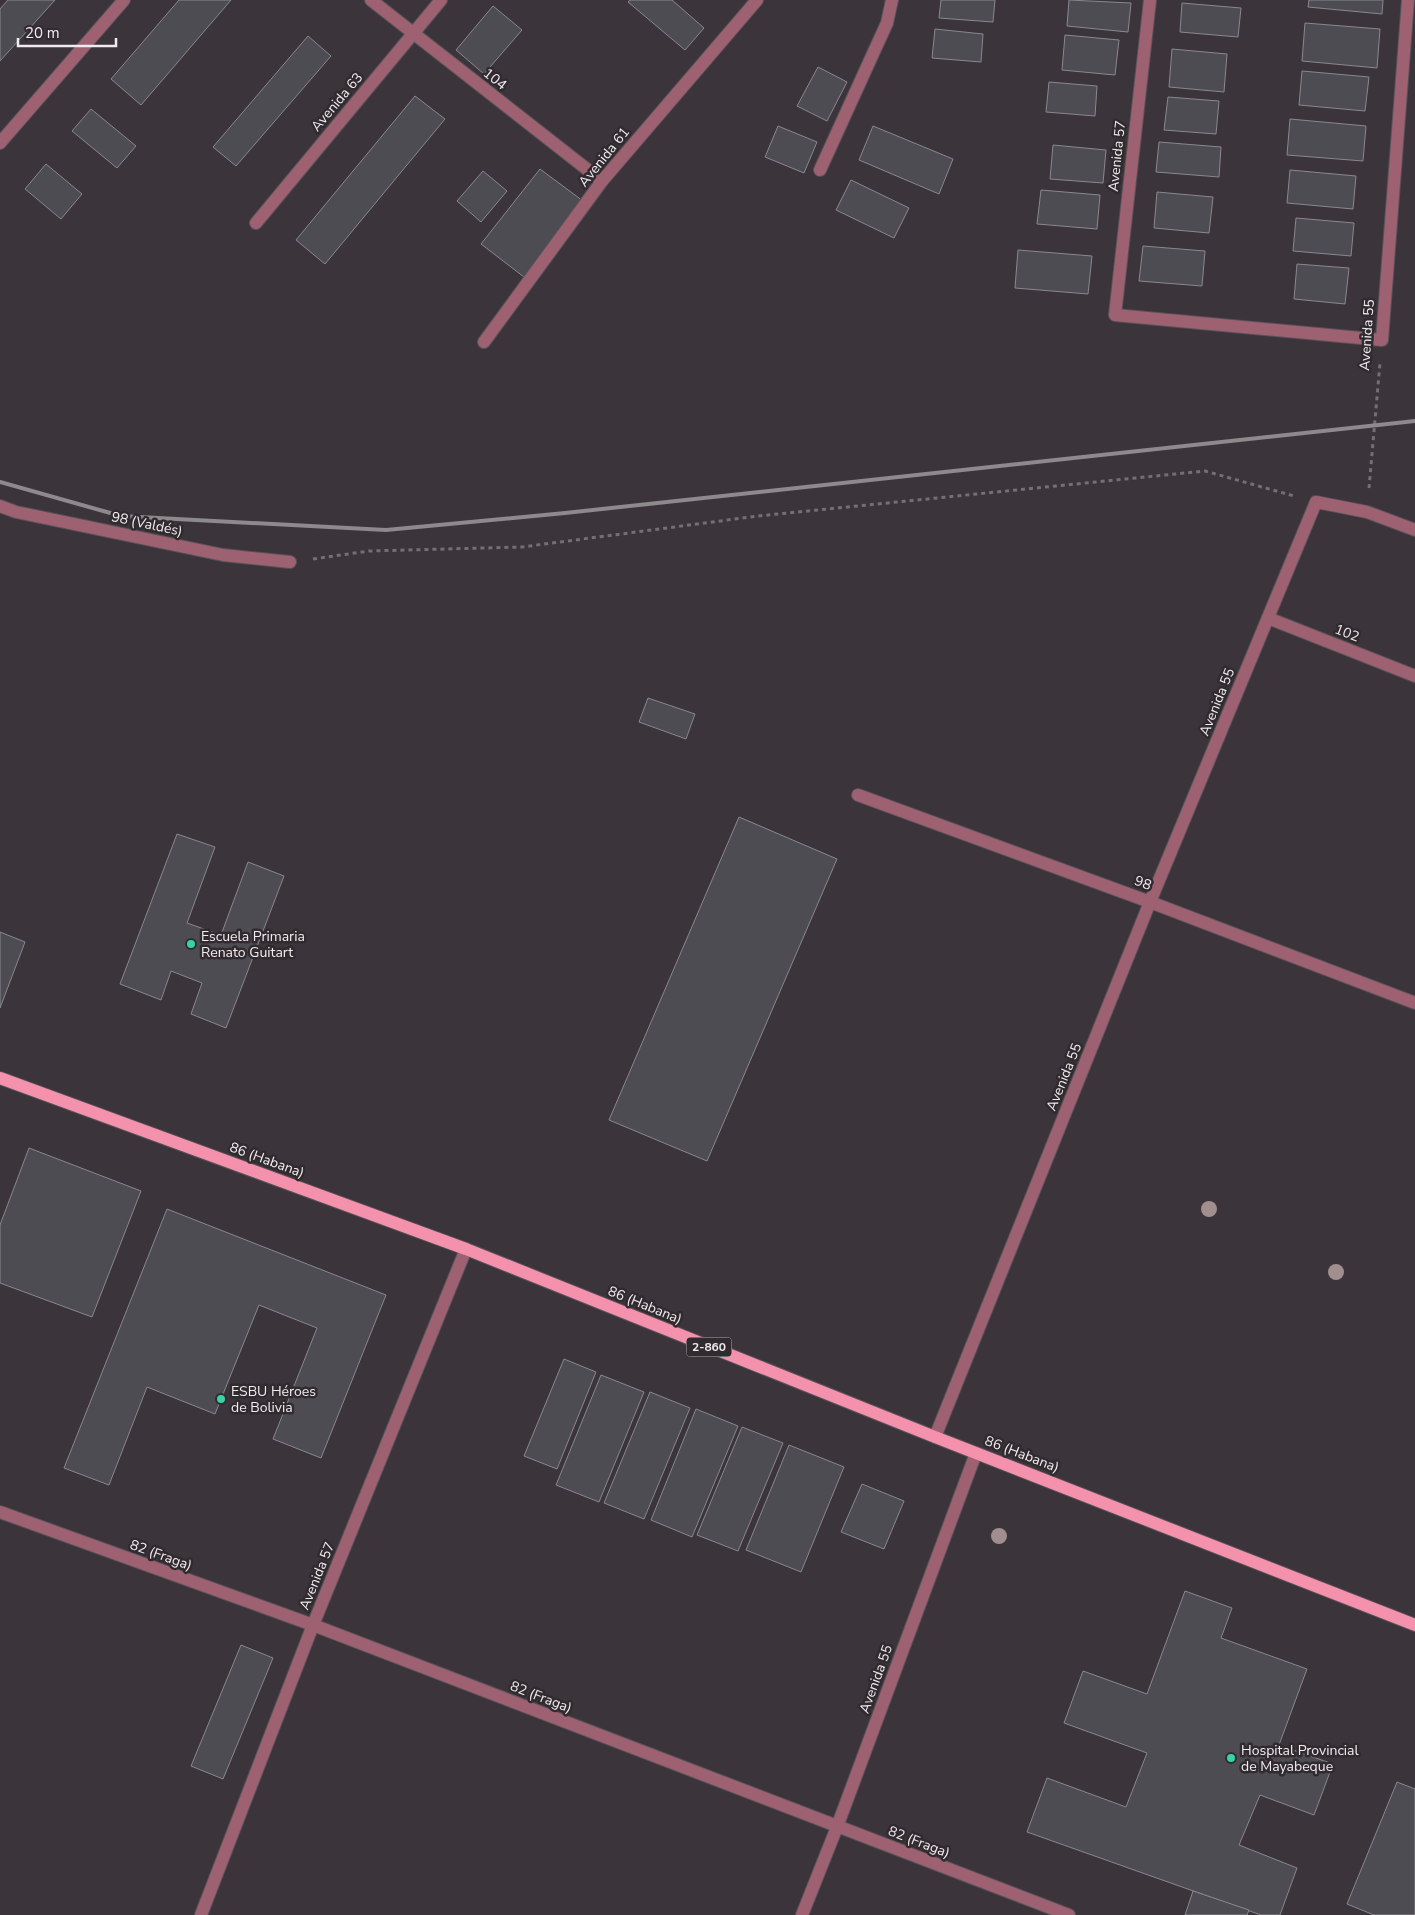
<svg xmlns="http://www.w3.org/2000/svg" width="1415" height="1915" font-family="'Nunito Sans',sans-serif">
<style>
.building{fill:#4e4c53;stroke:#8a878f}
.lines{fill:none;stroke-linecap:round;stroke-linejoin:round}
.minor-casing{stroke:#585258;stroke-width:14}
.major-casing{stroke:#585258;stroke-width:14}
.path{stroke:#746f74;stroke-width:3;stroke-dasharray:4 4;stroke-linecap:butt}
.minor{stroke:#9e6172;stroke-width:12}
.major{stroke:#f491ac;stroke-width:12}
.rail{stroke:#8e898d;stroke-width:4}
.tree{fill:#a08f8e}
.poi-dot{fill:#34d4a8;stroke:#312b30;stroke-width:2}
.labels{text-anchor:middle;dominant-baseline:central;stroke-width:5;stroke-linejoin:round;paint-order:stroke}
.shield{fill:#312b30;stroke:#b6b1b5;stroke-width:1}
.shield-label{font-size:12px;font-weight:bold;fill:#efebee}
.street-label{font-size:14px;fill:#efebee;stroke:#312b30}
.poi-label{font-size:14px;fill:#efebee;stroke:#312b30;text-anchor:start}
</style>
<rect width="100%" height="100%" fill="#3b353b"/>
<!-- building -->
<g class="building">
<polygon points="8,0 55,0 0,61 0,9"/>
<polygon points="179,0 231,0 141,105 111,79"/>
<polygon points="630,0 672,0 704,28 685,50 628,2"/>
<polygon points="941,0 995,0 993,22 939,18"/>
<polygon points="1069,0 1131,3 1128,32 1067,26"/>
<polygon points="1309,0 1383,0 1382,14 1308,7"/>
<polygon points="1182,3 1241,8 1238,37 1180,32"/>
<polygon points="493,6 522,30 484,74 456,50"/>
<polygon points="1305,23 1380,29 1377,68 1302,61"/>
<polygon points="935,29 983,34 981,62 932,58"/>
<polygon points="1065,35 1119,40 1115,75 1062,70"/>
<polygon points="308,36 331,56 236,166 213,147"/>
<polygon points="1172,49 1227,54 1224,92 1169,87"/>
<polygon points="818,67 847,82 827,121 797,106"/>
<polygon points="1302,71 1369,77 1365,111 1299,105"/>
<polygon points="1049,82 1097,86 1095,116 1046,112"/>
<polygon points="415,96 445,119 325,264 296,240"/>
<polygon points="1168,97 1219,101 1216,134 1164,130"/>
<polygon points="91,109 136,146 117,168 72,131"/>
<polygon points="1290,119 1366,126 1363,161 1287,155"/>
<polygon points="778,126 817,142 804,173 765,157"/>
<polygon points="873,126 953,159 939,194 859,160"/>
<polygon points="1159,142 1221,147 1219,177 1156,172"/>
<polygon points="1053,145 1106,150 1103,183 1050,179"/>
<polygon points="46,164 82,194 61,219 25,189"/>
<polygon points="540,169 583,201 524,277 481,244"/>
<polygon points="1290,170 1356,176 1353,209 1287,203"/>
<polygon points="483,171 507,191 481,222 457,201"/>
<polygon points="851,180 909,208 894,238 836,210"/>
<polygon points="1041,190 1100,195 1097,229 1037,224"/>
<polygon points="1157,192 1213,197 1209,233 1154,228"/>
<polygon points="1296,218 1354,223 1351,256 1293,251"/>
<polygon points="1143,246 1205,251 1202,286 1139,281"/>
<polygon points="1018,250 1092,256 1088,294 1015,288"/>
<polygon points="1297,264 1349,268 1345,304 1294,299"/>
<polygon points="648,698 695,714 686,739 639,722"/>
<polygon points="739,817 837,859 707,1161 609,1120"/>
<polygon points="177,834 215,847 187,923 221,935 248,862 284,876 226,1028 191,1014 202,983 171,971 161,1000 120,984"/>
<polygon points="0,932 25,942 0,1008"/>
<polygon points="29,1148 141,1191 92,1317 0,1283 0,1225"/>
<polygon points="167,1209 386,1295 321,1458 273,1439 317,1328 259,1305 215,1414 147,1387 109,1485 64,1468"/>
<polygon points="564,1359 596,1372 557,1469 524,1456"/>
<polygon points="601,1375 644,1392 599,1502 556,1485"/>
<polygon points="650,1392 690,1408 644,1519 604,1503"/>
<polygon points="696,1409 738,1426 692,1537 651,1520"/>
<polygon points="742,1427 783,1443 738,1551 697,1535"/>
<polygon points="789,1445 844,1467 801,1572 746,1550"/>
<polygon points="862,1484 904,1501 884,1549 841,1532"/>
<polygon points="1185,1591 1232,1608 1221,1638 1307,1669 1279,1745 1333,1764 1314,1815 1260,1795 1239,1845 1297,1868 1280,1915 1261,1915 1027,1832 1047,1778 1126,1807 1147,1753 1064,1723 1083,1671 1147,1694"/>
<polygon points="241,1645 273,1658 223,1779 191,1766"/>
<polygon points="1397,1782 1415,1789 1415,1915 1374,1915 1347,1904"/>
<polygon points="1193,1891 1249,1910 1247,1915 1185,1915"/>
</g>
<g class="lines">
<!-- minor casing -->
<g class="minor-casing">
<g id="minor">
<polyline points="371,0 602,181"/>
<polyline points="1150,0 1115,315 1382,340 1408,0"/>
<polyline points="0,143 124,0"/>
<polyline points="820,170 887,23 892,0"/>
<polyline points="256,223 441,0"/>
<polyline points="484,342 602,181 757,0"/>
<polyline points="0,506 16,512 223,555 290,562"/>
<polyline points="1268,618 1415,676"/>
<polyline points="858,795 1150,902 1415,1003"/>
<polyline points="935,1437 1150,902 1316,502 1367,512 1415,530"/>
<polyline points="0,1512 313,1625 1069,1915"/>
<polyline points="201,1915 313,1625 466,1249"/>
<polyline points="802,1915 837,1827 976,1453"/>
</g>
</g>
<!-- major casing -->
<g class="major-casing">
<polyline id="major" points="0,1078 466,1249 935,1437 1415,1625"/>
</g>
<!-- path -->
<g class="path">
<polyline points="1369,488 1380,363"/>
<polyline points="313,559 369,551 522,547 758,516 1205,471 1294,496"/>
</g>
<!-- minor -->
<use href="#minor" class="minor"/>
<!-- major -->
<use href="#major" class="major"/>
<!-- rail -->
<polyline class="rail" points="0,482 121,516 386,530 565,513 1415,421"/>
</g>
<!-- trees -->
<g class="tree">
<circle cx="1209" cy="1209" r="8"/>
<circle cx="1336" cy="1272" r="8"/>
<circle cx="999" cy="1536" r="8"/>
</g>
<!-- markers -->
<g class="poi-dot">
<circle cx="191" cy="944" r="5"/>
<circle cx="221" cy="1399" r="5"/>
<circle cx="1231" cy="1758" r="5"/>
</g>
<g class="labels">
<!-- shield labels -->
<rect class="shield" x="686.5" y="1337.5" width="45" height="19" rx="4"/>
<g class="shield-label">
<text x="709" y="1347">2-860</text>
</g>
<!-- street labels -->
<g class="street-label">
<text transform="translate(495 79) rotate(38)">104</text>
<text transform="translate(337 102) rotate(-50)">Avenida 63</text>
<text transform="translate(1117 156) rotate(-84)">Avenida 57</text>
<text transform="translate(604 157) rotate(-51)">Avenida 61</text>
<text transform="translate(1367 335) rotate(-86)">Avenida 55</text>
<text transform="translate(147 524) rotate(12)">98 (Valdés)</text>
<text transform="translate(1347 633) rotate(21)">102</text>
<text transform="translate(1217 702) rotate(-68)">Avenida 55</text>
<text transform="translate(1143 883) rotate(20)">98</text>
<text transform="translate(1064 1077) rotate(-68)">Avenida 55</text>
<text transform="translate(267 1160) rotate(20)">86 (Habana)</text>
<text transform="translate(645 1305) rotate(22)">86 (Habana)</text>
<text transform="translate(1022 1454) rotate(21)">86 (Habana)</text>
<text transform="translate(161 1555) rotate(20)">82 (Fraga)</text>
<text transform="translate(317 1576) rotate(-68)">Avenida 57</text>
<text transform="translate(876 1679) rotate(-70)">Avenida 55</text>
<text transform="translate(541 1697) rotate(21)">82 (Fraga)</text>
<text transform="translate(919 1842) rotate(21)">82 (Fraga)</text>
</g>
<!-- poi labels -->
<g class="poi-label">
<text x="201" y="936">Escuela Primaria<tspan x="201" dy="16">Renato Guitart</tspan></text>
<text x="231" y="1391">ESBU Héroes<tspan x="231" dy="16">de Bolivia</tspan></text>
<text x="1241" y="1750">Hospital Provincial<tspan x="1241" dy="16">de Mayabeque</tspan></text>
</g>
</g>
<!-- scale -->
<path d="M18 38v8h98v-8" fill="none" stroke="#efebee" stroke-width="2.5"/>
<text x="25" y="38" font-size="15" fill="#efebee" stroke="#312b30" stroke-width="4" paint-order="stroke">20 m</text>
</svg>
